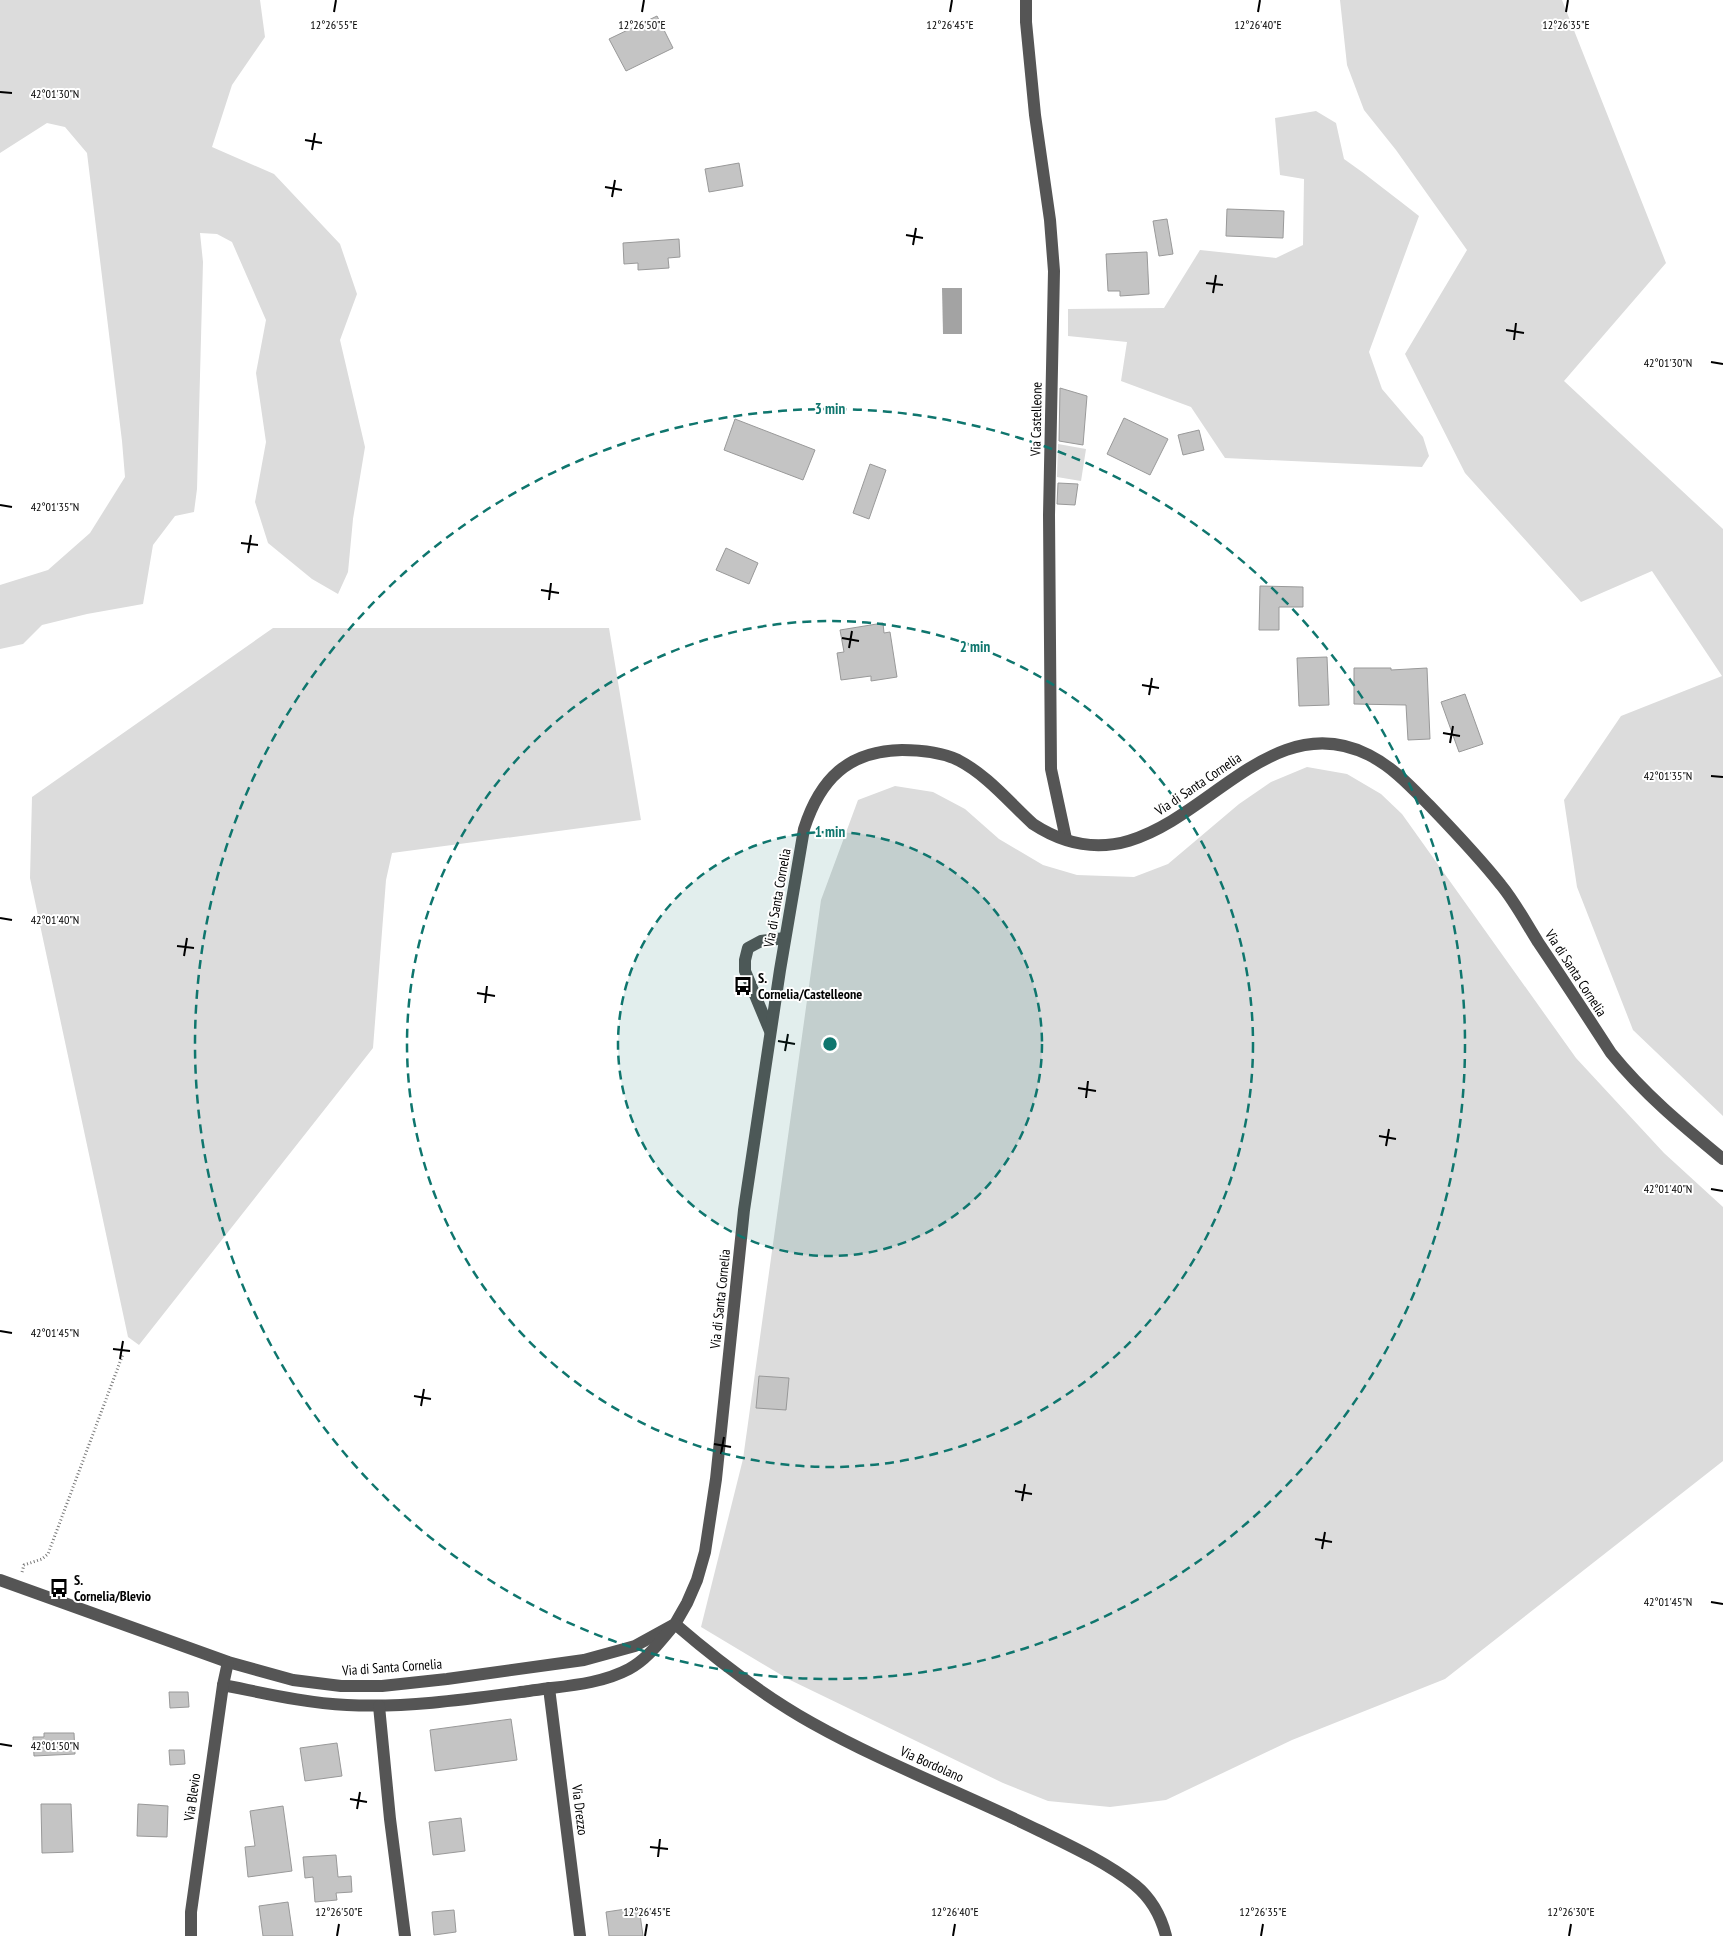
<svg xmlns="http://www.w3.org/2000/svg" width="1723" height="1936" font-family="'PT Sans Narrow',sans-serif">
<style>
.green{fill:#dcdcdc}
.water{fill:#a3a3a3}
.building{fill:#c4c4c4;stroke:#999}
.lines{fill:none;stroke-linecap:round;stroke-linejoin:round}
.path{stroke:#777;stroke-width:3;stroke-dasharray:1 2.5;stroke-linecap:butt}
.minor{stroke:#555;stroke-width:12}
.ticks{fill:none;stroke:#000;stroke-width:2}
.ring{fill:none;stroke:#0f766e;stroke-width:2.5;stroke-dasharray:9 6}
.labels{text-anchor:middle;dominant-baseline:central;stroke-width:4;stroke-linejoin:round;paint-order:stroke}
.street-label{font-size:14px;fill:#000;stroke:#fff}
.poi-label{font-size:14px;font-weight:bold;fill:#000;stroke:#fff;text-anchor:start}
.ticks-label{font-size:12px;text-anchor:middle;fill:#000;stroke:#fff;stroke-width:4;stroke-linejoin:round;paint-order:stroke}
.centre{fill:#0f766e;stroke:#fff;stroke-width:2.5}
.ring-label{font-size:15px;text-anchor:middle;font-weight:bold;fill:#0f766e;stroke:#fff;stroke-width:4;stroke-linejoin:round;paint-order:stroke}
</style>
<rect width="100%" height="100%" fill="#fff"/>
<!-- green -->
<g class="green">
<polygon points="0,0 260,0 265,37 232,85 212,147 274,174 340,244 357,294 340,340 365,447 353,519 348,572 338,594 312,579 268,543 255,502 266,442 256,373 266,320 232,242 217,234 200,233 203,262 197,489 194,512 175,516 153,545 143,604 87,614 42,625 23,644 0,649 0,585 48,570 90,533 125,477 122,441 87,153 65,127 47,123 0,153"/>
<polygon points="1340,0 1562,0 1666,263 1564,381 1723,529 1723,1116 1633,1030 1577,887 1564,800 1621,716 1722,676 1652,571 1581,602 1465,473 1405,354 1467,250 1396,150 1364,110 1347,65"/>
<path d="M1316,111L1336,123L1344,159C1370,177 1394,197 1419,216L1369,352L1382,389L1423,437L1429,456L1422,467L1225,458L1191,407L1121,381L1127,342L1068,336V309L1164,308L1200,250L1276,258L1303,245L1304,179L1280,175L1275,118Z"/>
<polygon points="1058,444 1086,449 1081,481 1057,477"/>
<polygon points="273,628 609,628 641,820 392,853 386,880 373,1048 139,1345 128,1337 30,878 32,797"/>
<polygon points="1307,767 1347,774 1381,794 1402,814 1576,1058 1664,1153 1723,1207 1723,1461 1445,1679 1292,1740 1166,1800 1110,1807 1048,1801 1003,1783 788,1679 701,1627 743,1459 821,900 858,800 895,786 933,792 965,809 999,839 1043,865 1077,875 1134,877 1168,864 1239,804 1271,782"/>
</g>
<!-- water -->
<polygon class="water" points="942,288 962,288 962,334 943,334"/>
<!-- building -->
<g class="building">
<polygon points="657,16 673,48 626,71 609,39"/>
<polygon points="739,163 743,186 709,192 705,169"/>
<polygon points="1227,209 1284,211 1283,238 1226,236"/>
<polygon points="1167,219 1173,254 1159,256 1153,221"/>
<polygon points="679,239 680,257 668,258 669,268 638,270 638,263 624,264 623,243"/>
<polygon points="1147,252 1149,294 1120,296 1120,291 1108,291 1106,254"/>
<polygon points="1060,388 1087,396 1083,445 1059,441"/>
<polygon points="1124,418 1168,439 1150,475 1107,454"/>
<polygon points="735,419 815,450 803,480 724,450"/>
<polygon points="1199,430 1204,450 1183,455 1178,435"/>
<polygon points="870,464 886,470 869,519 853,513"/>
<polygon points="1058,483 1078,484 1075,505 1057,504"/>
<polygon points="726,548 758,563 749,584 716,570"/>
<polygon points="1260,586 1303,587 1303,607 1279,607 1279,630 1259,630"/>
<polygon points="883,623 884,633 890,632 897,677 871,681 871,676 841,680 837,653 844,652 840,630"/>
<polygon points="1327,657 1329,705 1299,706 1297,658"/>
<polygon points="1354,668 1391,668 1391,670 1427,668 1430,739 1408,740 1406,705 1354,704"/>
<polygon points="1465,694 1483,744 1459,752 1441,702"/>
<polygon points="759,1376 789,1378 786,1410 756,1408"/>
<polygon points="169,1692 188,1692 189,1707 170,1708"/>
<polygon points="511,1719 517,1760 435,1771 430,1730"/>
<polygon points="44,1733 74,1733 75,1754 34,1756 33,1737 44,1737"/>
<polygon points="337,1743 342,1776 305,1781 300,1748"/>
<polygon points="169,1750 184,1750 185,1764 170,1765"/>
<polygon points="41,1804 71,1804 73,1852 42,1853"/>
<polygon points="138,1804 168,1806 167,1837 137,1836"/>
<polygon points="283,1806 292,1871 248,1877 245,1847 255,1846 250,1811"/>
<polygon points="461,1818 465,1851 433,1855 429,1822"/>
<polygon points="336,1855 338,1877 351,1876 352,1892 336,1893 337,1900 315,1902 313,1877 305,1878 303,1857"/>
<polygon points="288,1902 293,1936 263,1936 259,1906"/>
<polygon points="639,1907 643,1936 609,1936 606,1912"/>
<polygon points="454,1910 456,1932 434,1935 432,1912"/>
</g>
<g class="lines">
<!-- path -->
<polyline class="path" points="22,1572 24,1565 42,1559 48,1554 123,1354"/>
<!-- minor -->
<g class="minor">
<polyline points="1026,0 1026,22 1035,115 1050,220 1054,271 1049,515 1051,769 1066,839"/>
<polyline points="770,1031 745,971 745,960 748,948 761,941 785,938"/>
<path d="M0,1580L228,1662L293,1680L341,1686H382L447,1679L584,1660L635,1646L675,1624L687,1603L697,1580L705,1552L716,1479L744,1210L780,970L804,829C820,779 848,751 902,750C921,750 941,752 958,760C987,775 1009,802 1033,824C1169,913 1243,691 1369,755C1393,767 1411,787 1430,806C1454,831 1479,857 1501,885C1515,902 1526,923 1538,942C1563,979 1587,1016 1611,1053C1644,1094 1683,1126 1723,1159"/>
<path d="M223,1685C264,1693 305,1703 347,1705C408,1708 469,1699 529,1691C562,1686 599,1685 629,1669C648,1659 661,1640 675,1624C718,1661 762,1695 812,1723C885,1764 965,1794 1040,1831C1073,1847 1107,1863 1135,1885C1152,1899 1161,1916 1166,1936"/>
<polyline points="549,1688 580,1936"/>
<polyline points="379,1706 390,1819 405,1936"/>
<polyline points="191,1936 191,1912 223,1685 228,1662"/>
</g>
</g>
<!-- ticks -->
<path class="ticks" d="M334,12L336,0M642,12L644,0M950,12L952,0M1258,12L1260,0M1566,12L1568,0M0,92L12,93M305,140L322,143M312,150L315,133M605,187L622,190M612,197L615,180M906,235L923,238M913,245L916,228M1206,283L1223,285M1213,293L1216,275M1506,330L1524,333M1514,340L1516,323M1711,362L1723,364M0,505L12,507M241,543L258,545M248,553L251,535M541,590L559,593M549,600L551,583M842,638L859,641M849,648L852,631M1142,685L1159,688M1149,695L1152,678M1443,733L1460,736M1450,743L1453,726M1711,776L1723,777M0,918L12,920M177,946L194,948M184,956L187,938M477,993L495,996M485,1003L487,986M778,1041L795,1044M785,1051L788,1034M1078,1088L1096,1091M1086,1098L1088,1081M1379,1136L1396,1139M1386,1146L1389,1129M1711,1189L1723,1191M0,1331L12,1333M113,1349L130,1351M120,1359L123,1341M414,1396L431,1399M421,1406L424,1389M714,1444L731,1447M721,1454L724,1437M1015,1491L1032,1494M1022,1501L1025,1484M1315,1539L1332,1542M1322,1549L1325,1532M1711,1602L1723,1604M0,1744L12,1746M350,1799L367,1802M357,1809L360,1792M650,1847L668,1849M658,1857L660,1839M337,1936L339,1924M645,1936L647,1924M953,1936L955,1924M1261,1936L1263,1924M1569,1936L1571,1924"/>
<!-- distance rings -->
<circle cx="830" cy="1044" r="212" fill="#0f766e" fill-opacity=".12"/>
<g class="ring">
<circle cx="830" cy="1044" r="212"/>
<circle cx="830" cy="1044" r="423"/>
<circle cx="830" cy="1044" r="635"/>
</g>
<!-- icons -->
<defs>
<g id="bus-bare" transform="scale(1.5)"><path d="M-5-6H5V4H4V6H2V4H-2V6H-4V4H-5ZM-3.5-4V0h7V-4ZM-3.5 1.2v1.5H-2V1.2ZM2 1.2v1.5H3.5V1.2Z" fill="#000" stroke="#fff" stroke-width="2.5" paint-order="stroke"/></g>
</defs>
<g fill-rule="evenodd">
<use href="#bus-bare" x="743" y="986"/>
<use href="#bus-bare" x="59" y="1588"/>
</g>
<g class="labels">
<!-- street labels -->
<g class="street-label">
<text transform="translate(1036 419) rotate(-89)">Via Castelleone</text>
<text transform="translate(1198 784) rotate(-34)">Via di Santa Cornelia</text>
<text transform="translate(777 898) rotate(-80)">Via di Santa Cornelia</text>
<text transform="translate(1576 973) rotate(57)">Via di Santa Cornelia</text>
<text transform="translate(720 1299) rotate(-84)">Via di Santa Cornelia</text>
<text transform="translate(392 1667) rotate(-4)">Via di Santa Cornelia</text>
<text transform="translate(932 1764) rotate(24)">Via Bordolano</text>
<text transform="translate(192 1797) rotate(-82)">Via Blevio</text>
<text transform="translate(580 1810) rotate(83)">Via Drezzo</text>
</g>
<!-- poi labels -->
<g class="poi-label">
<text x="758" y="978">S.<tspan x="758" dy="16">Cornelia/Castelleone</tspan></text>
<text x="74" y="1580">S.<tspan x="74" dy="16">Cornelia/Blevio</tspan></text>
</g>
</g>
<g class="ticks-label">
<text x="334" y="29">12°26'55"E</text>
<text x="642" y="29">12°26'50"E</text>
<text x="950" y="29">12°26'45"E</text>
<text x="1258" y="29">12°26'40"E</text>
<text x="1566" y="29">12°26'35"E</text>
<text x="55" y="98">42°01'30"N</text>
<text x="1668" y="367">42°01'30"N</text>
<text x="55" y="511">42°01'35"N</text>
<text x="1668" y="780">42°01'35"N</text>
<text x="55" y="924">42°01'40"N</text>
<text x="1668" y="1193">42°01'40"N</text>
<text x="55" y="1337">42°01'45"N</text>
<text x="1668" y="1606">42°01'45"N</text>
<text x="55" y="1750">42°01'50"N</text>
<text x="339" y="1916">12°26'50"E</text>
<text x="647" y="1916">12°26'45"E</text>
<text x="955" y="1916">12°26'40"E</text>
<text x="1263" y="1916">12°26'35"E</text>
<text x="1571" y="1916">12°26'30"E</text>
</g>
<circle cx="830" cy="1044" r="8" class="centre"/>
<g class="ring-label">
<text x="830" y="414">3 min</text>
<text x="975" y="652">2 min</text>
<text x="830" y="837">1 min</text>
</g>
</svg>
